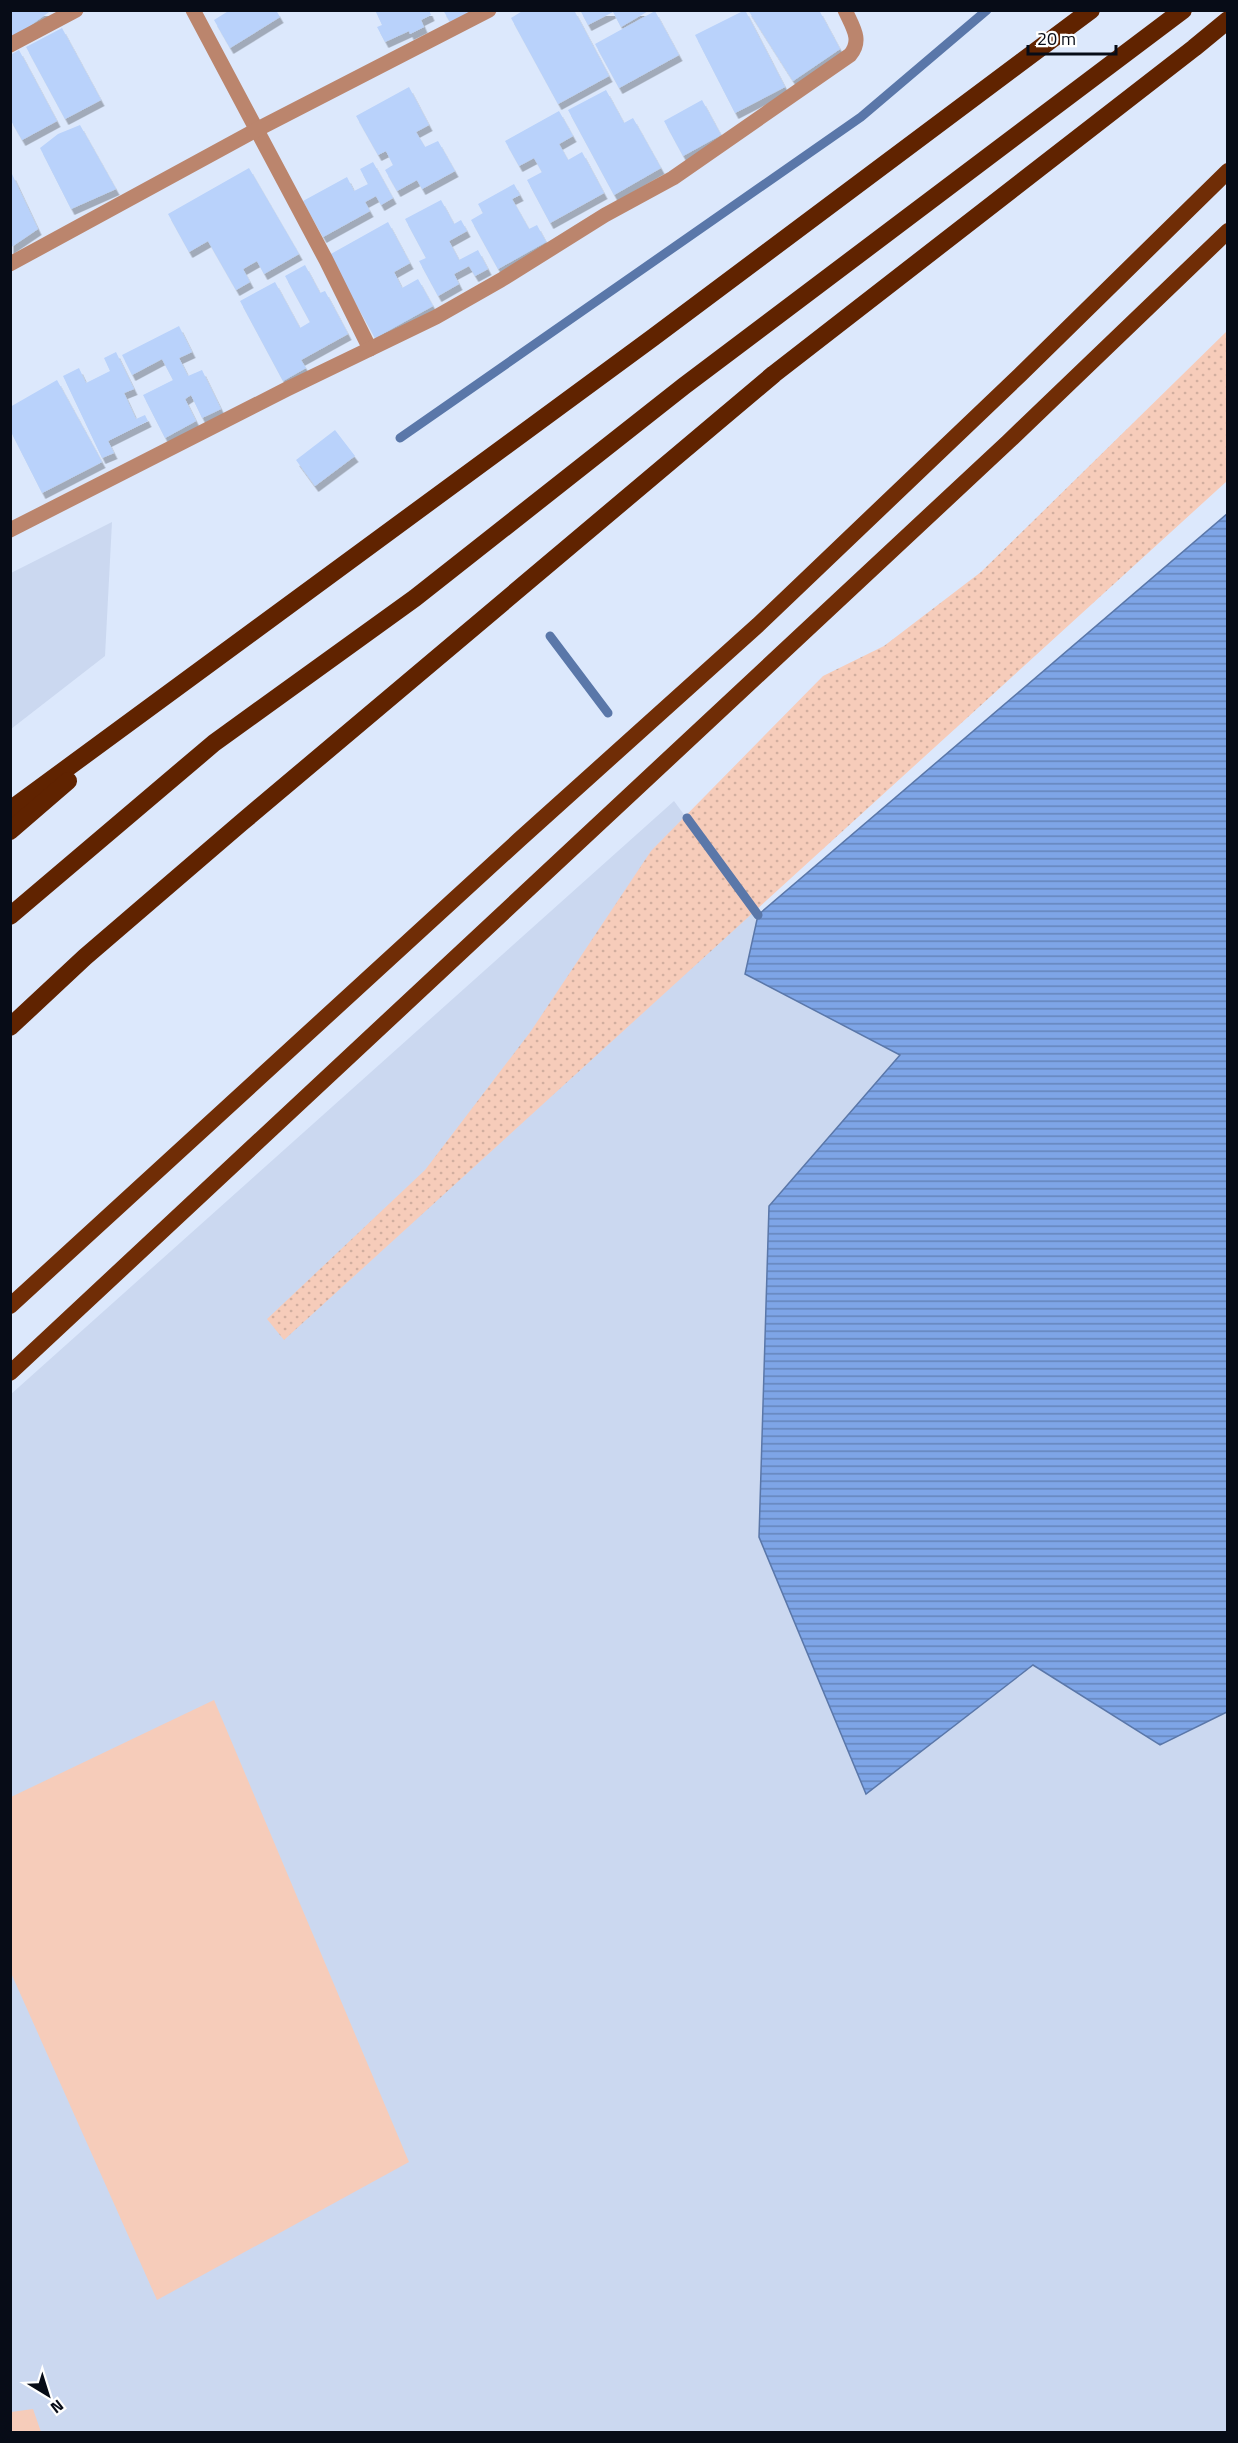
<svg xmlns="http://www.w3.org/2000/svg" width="1238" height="2443" font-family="'Titillium Web',sans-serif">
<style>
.built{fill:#cbd8f0}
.grass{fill:url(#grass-dots)}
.garden{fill:#f6ccba}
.water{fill:url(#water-rules);stroke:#5a77a9;stroke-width:1.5}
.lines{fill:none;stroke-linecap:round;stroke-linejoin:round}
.stream{stroke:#5a77a9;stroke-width:9}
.building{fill:#b9d2fb;filter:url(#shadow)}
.minor{stroke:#bb856d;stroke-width:15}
.trunk{stroke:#702d06;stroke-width:16}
.motorway{stroke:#602300;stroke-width:18}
</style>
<defs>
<pattern id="grass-dots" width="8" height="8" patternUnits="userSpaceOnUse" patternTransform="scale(1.5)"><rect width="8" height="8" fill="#f6ccba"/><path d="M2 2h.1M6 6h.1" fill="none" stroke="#d1ae9f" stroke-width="1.8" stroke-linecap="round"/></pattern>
<pattern id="water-rules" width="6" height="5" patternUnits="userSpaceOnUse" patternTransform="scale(1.5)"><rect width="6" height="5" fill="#7ea5e7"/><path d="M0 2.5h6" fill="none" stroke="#6585ba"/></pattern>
<filter id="shadow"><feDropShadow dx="3.5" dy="6" stdDeviation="0" flood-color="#0004"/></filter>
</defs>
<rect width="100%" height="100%" fill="#dce8fc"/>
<!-- built -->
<g class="built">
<polygon points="112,522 105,656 11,729 11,573"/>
<polygon points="674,801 758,915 745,974 900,1055 769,1207 865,1793 1034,1665 1160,1745 1227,1712 1227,2432 11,2432 10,1395"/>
</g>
<!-- grass -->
<polygon class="grass" points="1227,331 1227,481 284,1340 267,1319 425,1170 531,1031 651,851 823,676 884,646 981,572"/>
<!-- garden -->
<g class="garden">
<polygon points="214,1700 409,2162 157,2300 11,1973 11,1797"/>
<polygon points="33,2409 41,2432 11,2432 11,2412"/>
</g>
<!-- water -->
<polygon class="water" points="1227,514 1227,1712 1160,1745 1033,1665 866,1794 759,1537 769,1206 900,1055 745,974 758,915"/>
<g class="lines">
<!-- stream -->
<g class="stream">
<polyline points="400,438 861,117 987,10"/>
<polyline points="550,636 608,713"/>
<polyline points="687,818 758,915"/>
</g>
</g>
<!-- building -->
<g class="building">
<polygon points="10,10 52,10 10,40"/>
<polygon points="230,10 276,10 280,17 230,48 214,20"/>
<polygon points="375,10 429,10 431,15 421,20 424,27 410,34 409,31 385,42 377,27 382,25"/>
<polygon points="443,10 480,10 453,27"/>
<polygon points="524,10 574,10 609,76 558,104 511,18"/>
<polygon points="580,10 650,10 621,27 613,12 588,25"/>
<polygon points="745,10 785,87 735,113 695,35"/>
<polygon points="748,10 819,10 840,49 793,81"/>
<polygon points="655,11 679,55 619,88 595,44"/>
<polygon points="62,28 101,100 65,119 26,47"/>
<polygon points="19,50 57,121 22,140 10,119 10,55"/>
<polygon points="409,87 429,125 416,132 425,147 438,141 455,171 422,189 417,180 397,191 385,170 393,165 386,151 378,155 356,116"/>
<polygon points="606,90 624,123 633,118 661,168 614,195 568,110"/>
<polygon points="702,100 721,135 683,156 664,121"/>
<polygon points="559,111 573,136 559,144 568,160 582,152 604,193 550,223 527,180 542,172 534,158 519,166 505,141"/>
<polygon points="80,125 116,189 71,209 40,148 58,134"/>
<polygon points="373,162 393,198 381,205 376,196 365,202 370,211 323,237 303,201 347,177 354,191 368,184 360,169"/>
<polygon points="249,168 299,254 264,274 257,261 243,269 250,282 236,290 208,241 189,252 168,214"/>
<polygon points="12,174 38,229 10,248 10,175"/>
<polygon points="514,184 520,195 512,199 529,229 537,225 546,242 498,269 471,220 483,213 478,204"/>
<polygon points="441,200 454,224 461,220 467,231 449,241 459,260 478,250 488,269 475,276 469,266 454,274 459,284 438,296 419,261 426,258 405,219"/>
<polygon points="388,222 410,263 394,272 402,288 418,279 433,306 375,338 329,255"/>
<polygon points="305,265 320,293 325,291 348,334 301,360 306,368 283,381 240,301 275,282 300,328 310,322 285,276"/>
<polygon points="179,326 192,352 179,358 188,376 202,370 221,409 202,418 191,395 185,399 196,421 165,438 143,395 173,380 162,359 132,375 122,355"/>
<polygon points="116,352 134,389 124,393 136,419 145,415 148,421 108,441 114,453 102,458 63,376 79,368 86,383 110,371 104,358"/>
<polygon points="57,380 102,462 42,493 10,430 10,407"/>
<polygon points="335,430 355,456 315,486 296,460"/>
</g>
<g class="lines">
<!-- minor -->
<g class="minor">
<polyline points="193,10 326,260 370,349"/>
<polyline points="10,45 76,10"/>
<polyline points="10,264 256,130 489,10"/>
<path d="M10,530L287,389L436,317L501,280L605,215L673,178L850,55C863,40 852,26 845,10"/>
</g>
<!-- trunk -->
<g class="trunk">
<polyline points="10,1306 519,840 758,625 1020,375 1228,171"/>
<polyline points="10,1373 1008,442 1228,231"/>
</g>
<!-- motorway -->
<g class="motorway">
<polyline points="10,810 651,339 1091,10"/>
<polyline points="10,831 68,781"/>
<polyline points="10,916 214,743 415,598 684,386 1183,10"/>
<polyline points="10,1027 85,957 241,823 774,374 1194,48 1228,20"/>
</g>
</g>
<!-- border -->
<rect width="1238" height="2443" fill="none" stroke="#070c17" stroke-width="24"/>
<!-- north arrow -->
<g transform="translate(48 2395) rotate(142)" stroke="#ffffff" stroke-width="4.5" paint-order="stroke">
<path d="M0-4.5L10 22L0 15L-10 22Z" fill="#070c17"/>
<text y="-9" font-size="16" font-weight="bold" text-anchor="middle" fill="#070c17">N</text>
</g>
<!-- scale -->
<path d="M1028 45v9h88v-9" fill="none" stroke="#070c17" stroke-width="3"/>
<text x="1037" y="45" font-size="18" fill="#070c17" stroke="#ffffff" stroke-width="4.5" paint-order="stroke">20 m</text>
</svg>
